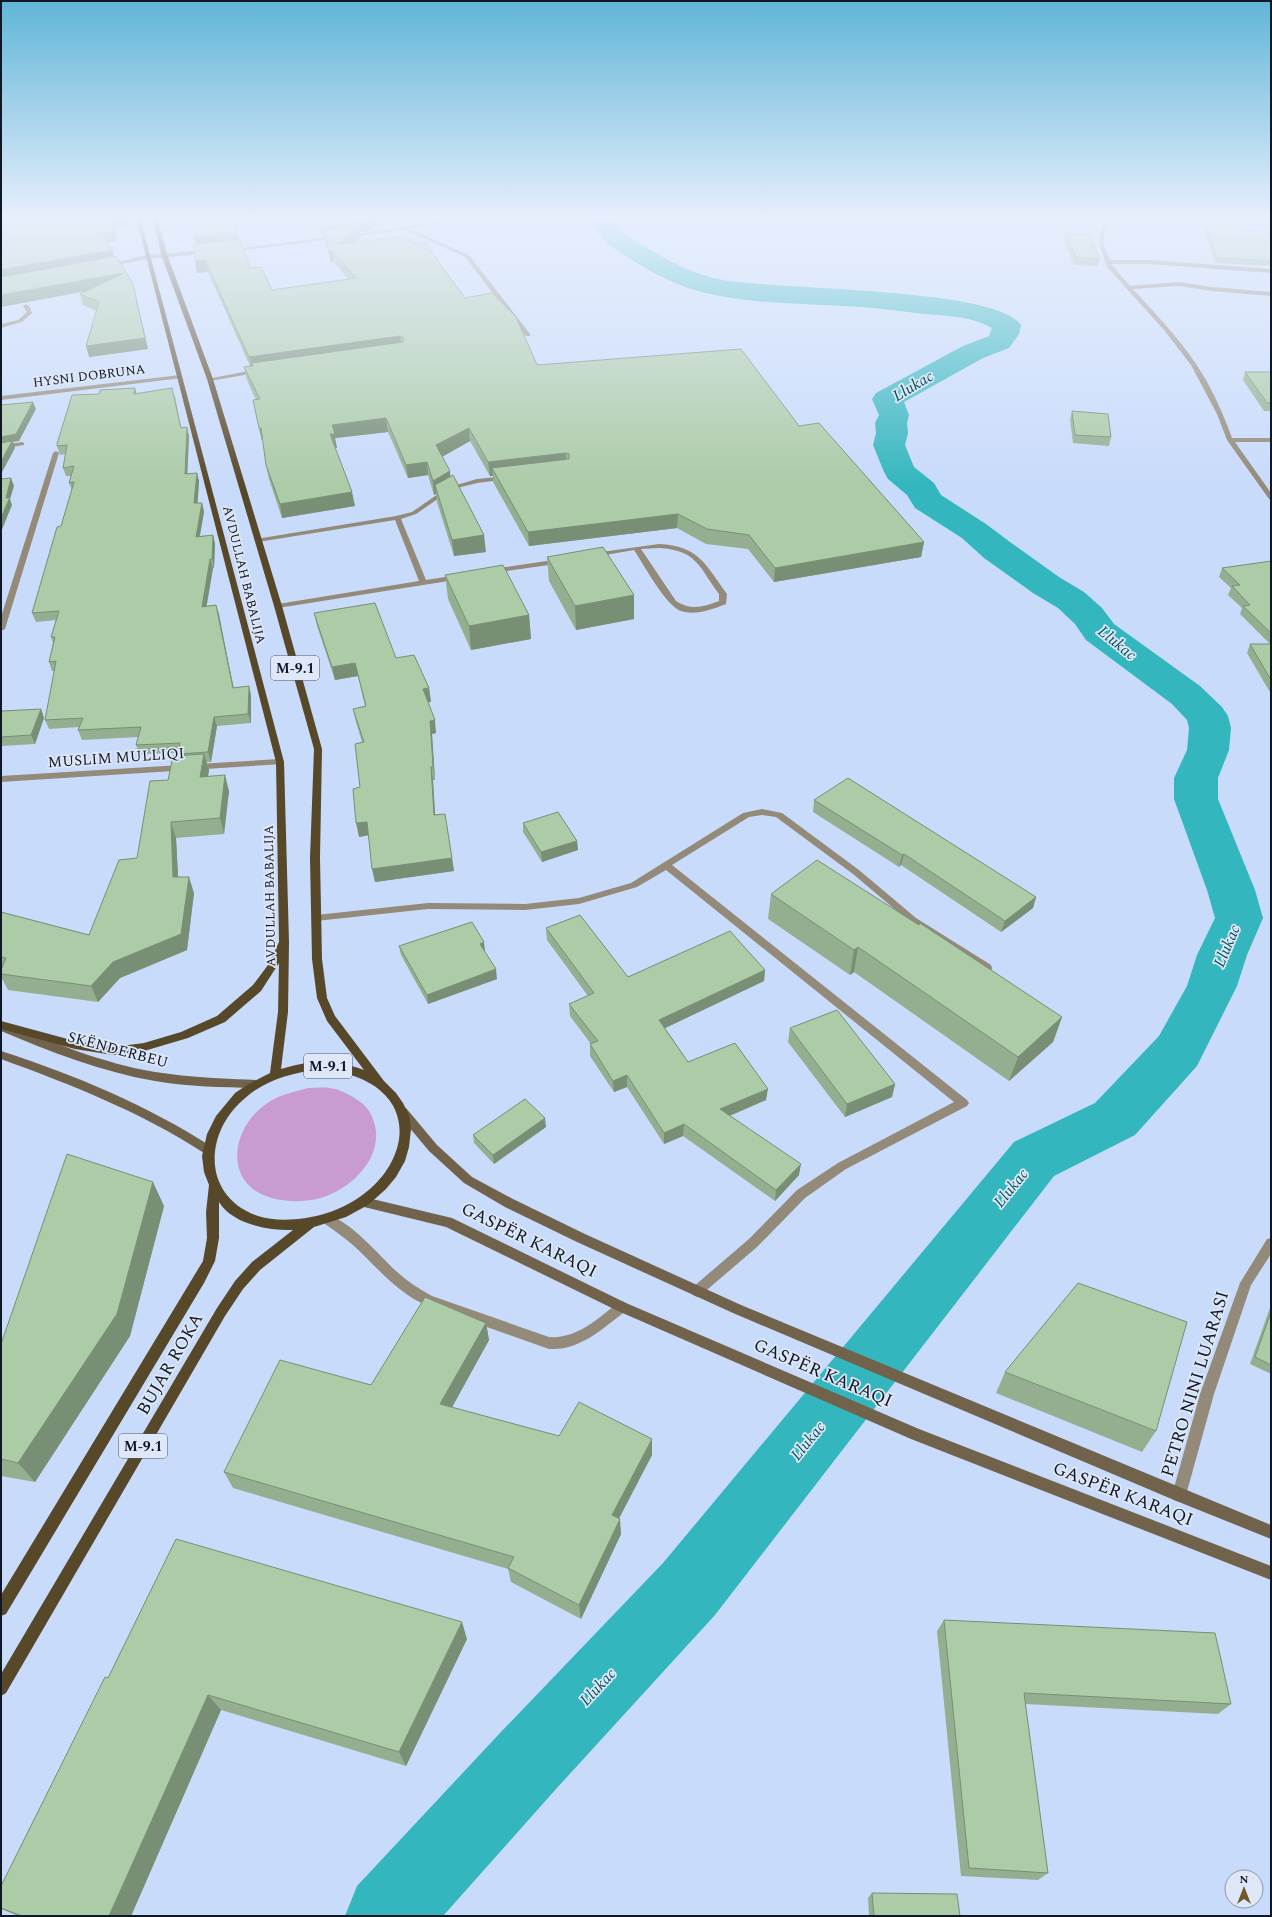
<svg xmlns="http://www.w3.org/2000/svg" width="1272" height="1917" font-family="Spectral,serif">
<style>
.green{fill:#c99cd1}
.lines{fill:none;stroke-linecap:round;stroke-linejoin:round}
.river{fill:#34b6be;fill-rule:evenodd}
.service{fill:#938a79;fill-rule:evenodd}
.minor{fill:#938a79;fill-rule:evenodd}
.secondary{fill:#71634b;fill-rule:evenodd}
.primary{fill:#58482a;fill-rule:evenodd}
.wall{fill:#94af90}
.shaded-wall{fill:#788e75}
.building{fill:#accba7;stroke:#788e75}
.labels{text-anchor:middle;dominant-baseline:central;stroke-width:3.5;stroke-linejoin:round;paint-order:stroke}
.far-street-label{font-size:13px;fill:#101825;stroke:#dfe8f8}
.shield{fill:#dfe8f8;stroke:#4e5664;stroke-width:1}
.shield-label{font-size:14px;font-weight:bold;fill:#101825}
.street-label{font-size:15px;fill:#101825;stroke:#dfe8f8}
.water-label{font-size:16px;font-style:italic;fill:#055257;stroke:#dfe8f8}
.near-street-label{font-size:18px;fill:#101825;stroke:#dfe8f8}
</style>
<rect width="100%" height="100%" fill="#c9dbfb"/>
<!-- green -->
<path class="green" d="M308,1088C315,1088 322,1087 329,1088C340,1089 350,1095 359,1101C370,1108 374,1119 376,1131C379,1164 346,1192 317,1199C303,1202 286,1202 272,1198C223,1185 230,1129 266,1104C278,1095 293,1092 308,1088Z"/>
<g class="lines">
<!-- river -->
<path class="river" d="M591,217H615C619,233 633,239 646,247C670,262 695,275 723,280C777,290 995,287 1021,325L1019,334L1009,348L983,358L904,402L909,415L907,423L908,433L905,445L914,467L934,483L941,495L986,524L1010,542L1059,577L1084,592L1102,608L1114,624L1200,686L1222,707L1228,716L1231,728L1229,750L1218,778V799L1255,890L1263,918L1247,955L1237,986L1197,1066L1135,1135L1054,1176L715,1615L556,1789L443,1916H345L357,1886L500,1733L663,1563L1014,1142L1095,1103L1159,1036L1187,986L1197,955L1215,918L1207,890L1174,799V778L1187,750L1189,728L1187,720L1172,704L1086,640L1075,624L1058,608L1033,593L984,558L962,538L915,508L907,495L888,479L884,472L873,445L876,433L875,423L879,415L872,399L876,393L963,346L989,336L992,328C969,315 942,316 916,313C892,310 868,307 844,306C792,303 738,304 688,288C666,280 645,269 626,256C611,247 594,236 591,217Z"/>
<!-- service -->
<g class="service">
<polygon points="259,369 262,371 261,372 210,381 207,379"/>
<polygon points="507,476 510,478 509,479 477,483 457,488 442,496 416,514 401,519 426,580 458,575 462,577 461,579 278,608 274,606 278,604 419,581 395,520 258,542 254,540 256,539 396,516 412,512 438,494 453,486 477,479"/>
<path d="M659,544C699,546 705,564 727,594L726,604C713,609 695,616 681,611C666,606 644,565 634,550L594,557L590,555L594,553ZM659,548C697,550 699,567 719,594V601C704,607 691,611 676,601L641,549Z"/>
<polygon points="560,559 563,559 563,563 493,573 489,571 493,569"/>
<polygon points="762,809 782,813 859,870 916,918 991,965 992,968 991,971 983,971 910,922 853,874 776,817 762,815 749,817 672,865 967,1100 969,1103 967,1106 846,1169 805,1198 757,1247 701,1295 697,1297 693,1295 691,1291 693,1287 749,1239 797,1190 838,1163 954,1102 666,870 637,887 579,904 525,910 428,909 316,921 311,918 316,915 428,903 525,904 579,898 631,883 743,813"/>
<path d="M329,1215C352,1223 378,1254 396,1271C407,1281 419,1289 432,1296L549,1337C577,1339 597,1319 618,1303L622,1301L626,1303L628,1307L626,1311C603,1328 580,1351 549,1349L428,1306C398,1294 377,1267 354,1246C345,1238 335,1231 325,1224L323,1220L325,1216Z"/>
</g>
<!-- minor -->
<g class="minor">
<polygon points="467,217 476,217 410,229 469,255 530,334 530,336 526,336 465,257 405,230 230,252 227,250 393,229"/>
<path d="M1104,217H1108L1103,243L1110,260H1150L1271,269V273L1150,264H1111L1130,286L1179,282L1212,287L1271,292V296L1212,291L1179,286L1133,289C1155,313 1178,337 1196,364C1211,386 1223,413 1232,438H1271V442H1235L1271,493V500L1269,499L1227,440L1217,414L1191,365L1164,330L1107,267L1099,243Z"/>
<polygon points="1175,217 1188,217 1271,225 1271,227"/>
<polygon points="208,250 210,253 148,259 107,267 104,265 148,255"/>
<polygon points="26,304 29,306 32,313 22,322 1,328 1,324 18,320 27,312 23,306"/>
<polygon points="180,375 182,376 182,378 1,400 1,396"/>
<polygon points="22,442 24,443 24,445 1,449 1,445"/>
<polygon points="56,451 59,453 5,629 1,631 1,617 53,453"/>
<polygon points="280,759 284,762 283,764 1,782 1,776"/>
<polygon points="1271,1238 1271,1254 1251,1285 1214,1394 1186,1495 1184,1500 1179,1502 1174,1500 1172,1495 1200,1394 1240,1283 1267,1239"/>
</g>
<!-- secondary -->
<g class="secondary">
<path d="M1,1023C37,1034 71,1051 108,1061C156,1076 206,1078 256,1080L260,1081L261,1084L260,1087L256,1088C222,1087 189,1087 155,1081C102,1072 51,1052 1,1031Z"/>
<path d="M1,1051C75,1075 147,1105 212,1147L214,1150L212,1153L208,1155L204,1153C141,1112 72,1085 1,1059Z"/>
<polygon points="402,1107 406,1108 437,1145 472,1177 513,1199 585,1234 741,1305 1271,1525 1271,1539 1174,1500 733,1313 577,1242 505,1207 464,1183 429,1151 398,1114 396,1111 398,1108"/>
<polygon points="364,1197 452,1218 626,1303 919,1429 1271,1566 1271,1580 911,1439 618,1311 446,1227 360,1206 358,1202 360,1198"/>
</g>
<!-- primary -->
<path class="primary" d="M136,217H140L284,762L289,942L288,1012L281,1069C311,1060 335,1059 364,1070L327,1021L317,998L312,959L310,858L314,749L274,606L207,379L161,254L153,217H157L167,254L213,379L282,606L322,749L320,858L322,959L327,998L335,1016L384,1081L396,1093L403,1103L409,1115L411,1129L409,1147L405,1161L396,1177L386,1189L368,1205L346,1217L314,1227L260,1270L243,1289L225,1316L6,1693L1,1696V1674L217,1308L235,1281L252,1262L293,1230C269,1231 232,1224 219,1202V1238L215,1261L204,1283L6,1614L1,1616V1595L203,1261L207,1238L206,1212L209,1185L204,1172L202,1156L207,1134L216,1116L235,1093L247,1085L270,1073L278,1012L279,963L261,991L225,1022L188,1038L144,1051L113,1055L75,1049L1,1029V1021L75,1041L113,1047L144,1043L181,1032L217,1016L253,985L268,965L279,942L276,762ZM320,1069C446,1081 408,1203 306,1218C290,1220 274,1221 258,1216C203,1197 203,1135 243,1100C264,1080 292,1073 320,1069Z"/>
</g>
<!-- wall -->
<g class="wall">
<polygon points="9,217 126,217 128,226 115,227 116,242 108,242 112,250 114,256 135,294 148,349 89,357 97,311 83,305 80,294 87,291 1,307 16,224 10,219"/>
<polygon points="179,217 270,217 233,217 238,234 239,239 250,268 272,290 348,279 333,261 331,263 324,237 323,237 318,217 385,217 369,231 360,232 361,237 355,242 412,243 465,298 537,365 799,426 924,542 921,557 774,582 748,549 706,544 677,528 529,546 493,482 493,476 490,476 470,441 442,457 450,476 486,552 454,556 437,502 436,494 434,495 428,475 408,478 388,432 335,438 337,448 335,448 355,506 282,518 269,479 266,465 263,441 262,441 253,400 256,400 247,380 244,367 250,366 208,272 197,273 195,261 195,243 194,217"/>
<polygon points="1200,217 1230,217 1229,219 1243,230 1271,232 1271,266 1216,263 1200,221 1201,217"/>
<polygon points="1066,234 1100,259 1098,266 1074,265 1064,241"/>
<polygon points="1245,372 1271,372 1271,411 1264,411 1243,380"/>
<polygon points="137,393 175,396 181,428 189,436 187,474 197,473 199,481 197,503 202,503 204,512 200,536 213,535 215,544 214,568 213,568 206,606 216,605 234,688 251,695 251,723 217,726 211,762 207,762 209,770 208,776 229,791 224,834 176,838 178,877 194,893 187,950 120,978 98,1002 8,990 1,977 1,912 89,935 137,858 168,780 178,756 178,753 139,754 136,745 138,737 82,740 78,730 79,727 49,729 45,720 55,671 52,671 49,662 53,643 51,637 56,620 36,622 32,613 61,526 72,490 69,483 71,476 66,476 63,468 66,454 60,455 57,446"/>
<polygon points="1072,411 1111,437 1109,446 1073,443 1070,419"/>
<polygon points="547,557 634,619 576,630 549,581"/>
<polygon points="1271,561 1271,694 1247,653 1250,644 1270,644 1240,614 1242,608 1228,595 1231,588 1219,577 1222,568"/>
<polygon points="445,575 529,615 531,639 471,650 448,599"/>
<polygon points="314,613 396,658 429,688 431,702 428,702 436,733 432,734 435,780 433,780 435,815 452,858 454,871 375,882 369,835 359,837 360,787 362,742 356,722 353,709 365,706 358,676 335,680 317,626"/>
<polygon points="41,709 44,718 35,744 1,746 1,714"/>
<polygon points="814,800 1036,897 1033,908 1001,932 901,865 899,867 813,812"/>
<polygon points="523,823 577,841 578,850 542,862 523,832"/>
<polygon points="771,894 919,925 1062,1017 1053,1042 1009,1081 854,972 850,975 768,919"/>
<polygon points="546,928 628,977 765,970 764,981 665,1028 688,1062 766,1100 730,1116 799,1175 775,1201 683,1136 664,1144 627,1087 614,1092 590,1056 590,1044 591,1044 570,1016 569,1004 588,996 547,940"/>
<polygon points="484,942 484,951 497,979 428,1004 401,955 399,946"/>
<polygon points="790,1028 895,1084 892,1097 845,1117 788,1042"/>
<polygon points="546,1127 494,1164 474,1143 473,1135"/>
<polygon points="164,1206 130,1336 35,1482 1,1476 1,1344"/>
<polygon points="1271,1305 1271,1374 1250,1364"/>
<polygon points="486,1323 489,1340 452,1407 559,1436 652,1455 619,1518 621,1534 581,1619 511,1582 508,1569 233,1488 224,1472 371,1385"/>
<polygon points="1005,1372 1156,1431 1142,1452 996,1393"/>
<polygon points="944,1620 1231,1704 1218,1714 1025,1704 1048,1873 1038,1880 961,1876 937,1631"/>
<polygon points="467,1639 406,1766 221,1710 131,1916 18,1916 1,1909 1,1886 108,1678"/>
<polygon points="872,1893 960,1916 869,1916 868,1898"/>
</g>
<!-- shaded-wall -->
<g class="shaded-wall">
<polygon points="120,217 126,217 128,226 115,227 116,242 105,243 102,233 112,218"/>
<polygon points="373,217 385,217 369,231 360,232 361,237 339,256 323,230 324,237 323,237 322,227"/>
<polygon points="238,234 241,245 197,249 194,237"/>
<polygon points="331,249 333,261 331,263 329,251"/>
<polygon points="112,250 115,260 1,281 1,270"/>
<polygon points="205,260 208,272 197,273 195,261"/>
<polygon points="124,273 127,283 1,307 1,295"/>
<polygon points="133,284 148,349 89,357 86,346"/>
<polygon points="400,336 402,349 252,363 253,369 252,370 249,357"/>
<polygon points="135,388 137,396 134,394"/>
<polygon points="33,402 36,409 19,441 13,442 15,448 1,474 1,437"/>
<polygon points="386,418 388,432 335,438 337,448 333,448 330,434 332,425"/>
<polygon points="187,427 189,436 187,482 185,474"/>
<polygon points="259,428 261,428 264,441 262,441"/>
<polygon points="469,428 470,441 438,459 436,445"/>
<polygon points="566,453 567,467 492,468 493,476 490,476 488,462"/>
<polygon points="427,462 428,475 408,478 406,465"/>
<polygon points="450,471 451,485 435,485 436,494 434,495 433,481"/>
<polygon points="197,473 199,481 197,512 194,503"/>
<polygon points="11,478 14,486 10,499 12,505 1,532 1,518"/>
<polygon points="352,492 355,506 282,518 280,504"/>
<polygon points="202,503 204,512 198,545 196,537"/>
<polygon points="678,514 677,528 529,546 528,532"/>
<polygon points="213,535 215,544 214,568 212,559"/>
<polygon points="484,535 486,552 454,556 452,540"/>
<polygon points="924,542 921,557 774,582 775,568"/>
<polygon points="210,559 213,568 205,616 202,607"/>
<polygon points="634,595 634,619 576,630 575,606"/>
<polygon points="216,605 219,614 235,697 233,688"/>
<polygon points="529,615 531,639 471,650 469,626"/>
<polygon points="355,663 358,676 335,680 332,667"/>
<polygon points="249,686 251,695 251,723 248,714"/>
<polygon points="429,688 431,702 425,703 423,689"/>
<polygon points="41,709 44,718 35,744 31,735"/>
<polygon points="214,717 217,726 211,762 208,752"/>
<polygon points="435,720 436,733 432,734 435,780 433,766 430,721"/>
<polygon points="204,754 209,770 205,793 200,777"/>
<polygon points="431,767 433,780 436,828 434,815"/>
<polygon points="225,775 229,791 224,834 220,818"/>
<polygon points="171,822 176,838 179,893 173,877"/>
<polygon points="367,822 370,835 359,837 356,823"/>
<polygon points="577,841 578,850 542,862 541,852"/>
<polygon points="904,854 901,865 899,867 902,855"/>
<polygon points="452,858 454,871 375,882 372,869"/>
<polygon points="189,877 194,893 187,950 120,978 98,1002 91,986"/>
<polygon points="1036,897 1033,908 1001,932 1005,921"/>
<polygon points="484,942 485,951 481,953 480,944"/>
<polygon points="858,947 854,972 850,975 854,950"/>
<polygon points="496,969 497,979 428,1004 427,995"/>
<polygon points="765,970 764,981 659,1031 659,1020"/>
<polygon points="1062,1017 1053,1042 1009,1081 1018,1057"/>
<polygon points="627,1075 627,1087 614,1092 613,1081"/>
<polygon points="895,1084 892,1097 845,1117 847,1104"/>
<polygon points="768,1089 766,1100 719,1120 720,1109"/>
<polygon points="545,1118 546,1127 494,1164 493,1155"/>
<polygon points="684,1124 683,1136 664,1144 664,1133"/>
<polygon points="801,1164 799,1175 775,1201 776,1190"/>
<polygon points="153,1182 164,1206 130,1336 35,1482 18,1463"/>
<polygon points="486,1323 489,1340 445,1420 440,1404"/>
<polygon points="652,1439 652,1455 613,1530 612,1515"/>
<polygon points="620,1519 621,1534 581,1619 579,1605"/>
<polygon points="462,1622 467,1639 406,1766 399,1752"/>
<polygon points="208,1695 221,1710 131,1916 109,1916"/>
</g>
<!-- building -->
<g class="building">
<polygon points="16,217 120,217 112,218 114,232 102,233 112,250 1,270 1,227 23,223"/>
<polygon points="194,217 233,217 238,234 194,237"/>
<polygon points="319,217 373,217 367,221 322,227"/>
<polygon points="1202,217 1234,219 1243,230 1271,232 1271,261 1217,258"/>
<polygon points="360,225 337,244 407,236 412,243 424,242 465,298 492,293 516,317 537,365 741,349 799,426 819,423 924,542 775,568 749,535 707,529 678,514 528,532 492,468 569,459 569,454 566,453 488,462 469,428 436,445 450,471 433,481 427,462 406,465 386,418 332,425 335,434 330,434 352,492 280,504 266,465 261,428 259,428 253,400 260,399 244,367 253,366 252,363 403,342 404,338 400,336 249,357 205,260 195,261 194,244 240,239 250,268 261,267 272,290 356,278 331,249 329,251 323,230"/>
<polygon points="1066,234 1089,234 1100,259 1076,258"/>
<polygon points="116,256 133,284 145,338 86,346 99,302 80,294 124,273 1,295 1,277"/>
<polygon points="1245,372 1271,372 1271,403 1267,403"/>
<polygon points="135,388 134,394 172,388 181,428 187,427 185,474 197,473 194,503 202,503 196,537 213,535 212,559 210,559 202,607 216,605 233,688 249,686 248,714 214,717 208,752 178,754 180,743 136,745 141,727 78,730 83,718 45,720 56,661 49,662 55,637 51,637 59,611 32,613 57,527 61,526 74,482 69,483 74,466 63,468 67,445 57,446 57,444 72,395 99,394 100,390"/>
<polygon points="33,402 16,434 1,437 1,405"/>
<polygon points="1072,411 1108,414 1111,437 1075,435"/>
<polygon points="12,441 1,462 1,443"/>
<polygon points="453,475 484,535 452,540 435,485"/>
<polygon points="11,478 6,498 10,497 1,518 1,479"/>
<polygon points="603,547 634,595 575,606 547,557"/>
<polygon points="1271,561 1271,633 1243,606 1250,605 1232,586 1240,585 1222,568"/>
<polygon points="503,565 529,615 469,626 445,575"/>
<polygon points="375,603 396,658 414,655 429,688 423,689 435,720 430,721 433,766 431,767 434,815 445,814 452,858 372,869 367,822 356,823 353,789 360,787 355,744 364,742 353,709 366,706 355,663 332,667 314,613"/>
<polygon points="1250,644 1271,644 1271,680"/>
<polygon points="41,709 31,735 1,737 1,714 2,711"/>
<polygon points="204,754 200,777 225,775 220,818 171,822 173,877 189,877 181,934 113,962 91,986 1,974 1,970 6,958 1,957 1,912 89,935 119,860 137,858 150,781 168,780 173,756"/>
<polygon points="848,778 1036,897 1005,921 904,854 902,855 814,800"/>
<polygon points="558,812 577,841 541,852 523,823"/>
<polygon points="817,860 919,925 920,923 1062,1017 1018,1057 858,947 854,950 771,894"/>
<polygon points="580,915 628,977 730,931 765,970 659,1020 688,1062 735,1043 768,1089 720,1109 801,1164 776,1190 684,1124 664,1133 627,1075 613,1081 590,1044 598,1041 569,1004 594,993 546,928"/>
<polygon points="472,922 484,942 480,944 496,969 427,995 399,946"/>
<polygon points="837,1010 895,1084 847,1104 790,1028"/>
<polygon points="525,1099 545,1118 493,1155 473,1135"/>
<polygon points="67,1154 153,1182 117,1314 18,1463 1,1459 1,1344"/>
<polygon points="1078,1283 1187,1322 1156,1431 1005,1372"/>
<polygon points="425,1297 486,1323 440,1404 559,1436 579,1402 652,1439 612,1515 620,1519 579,1605 508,1568 514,1557 224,1472 280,1360 371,1385"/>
<polygon points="1271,1312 1271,1365 1255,1357"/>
<polygon points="176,1539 462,1622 399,1752 208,1695 109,1916 22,1916 1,1908 1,1886 105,1677 108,1678"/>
<polygon points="944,1620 1215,1633 1231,1704 1024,1693 1048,1873 969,1868"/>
<polygon points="872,1893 957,1894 960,1916 874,1916"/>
</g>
<!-- sky -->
<linearGradient id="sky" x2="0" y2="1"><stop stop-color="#60b5d7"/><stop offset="0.45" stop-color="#e7effd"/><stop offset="1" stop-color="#e7effd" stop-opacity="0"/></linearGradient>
<rect width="1272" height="485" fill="url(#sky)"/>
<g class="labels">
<!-- far-street labels -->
<g class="far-street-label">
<text transform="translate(89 376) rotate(-7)">HYSNI DOBRUNA</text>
<text transform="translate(244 575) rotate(76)">AVDULLAH BABALIJA</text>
<text transform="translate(270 896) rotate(-91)">AVDULLAH BABALIJA</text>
</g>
<!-- shield labels -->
<g class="shield">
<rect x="271" y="656" width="48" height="24" rx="3"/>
<rect x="304" y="1054" width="48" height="24" rx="3"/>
<rect x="119" y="1434" width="48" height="24" rx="3"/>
</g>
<g class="shield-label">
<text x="295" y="668">M-9.1</text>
<text x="328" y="1066">M-9.1</text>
<text x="143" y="1446">M-9.1</text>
</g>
<!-- street labels -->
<g class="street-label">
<text transform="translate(116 758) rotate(-4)">MUSLIM MULLIQI</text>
<text transform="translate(118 1050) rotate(15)">SKËNDERBEU</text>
</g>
<!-- water labels -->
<g class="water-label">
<text transform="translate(913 386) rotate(-31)">Llukac</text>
<text transform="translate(1117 643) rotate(39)">Llukac</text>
<text transform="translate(1227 946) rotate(-67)">Llukac</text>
<text transform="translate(1011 1188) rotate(-51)">Llukac</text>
<text transform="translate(808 1441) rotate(-51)">Llukac</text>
<text transform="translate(598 1687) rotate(-47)">Llukac</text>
</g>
<!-- near-street labels -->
<g class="near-street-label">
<text transform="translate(529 1240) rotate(26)">GASPËR KARAQI</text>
<text transform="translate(170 1364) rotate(-60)">BUJAR ROKA</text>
<text transform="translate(823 1373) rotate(23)">GASPËR KARAQI</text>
<text transform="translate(1195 1384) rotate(-73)">PETRO NINI LUARASI</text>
<text transform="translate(1123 1494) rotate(21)">GASPËR KARAQI</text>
</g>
</g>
<!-- border -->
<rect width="1272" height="1917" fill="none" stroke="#101825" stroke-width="4"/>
<!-- north arrow -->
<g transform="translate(1244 1889)"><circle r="19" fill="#dfe8f8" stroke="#8c95a4"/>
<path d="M0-3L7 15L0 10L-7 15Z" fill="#705829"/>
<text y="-6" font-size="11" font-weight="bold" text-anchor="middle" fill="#101825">N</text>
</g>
</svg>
